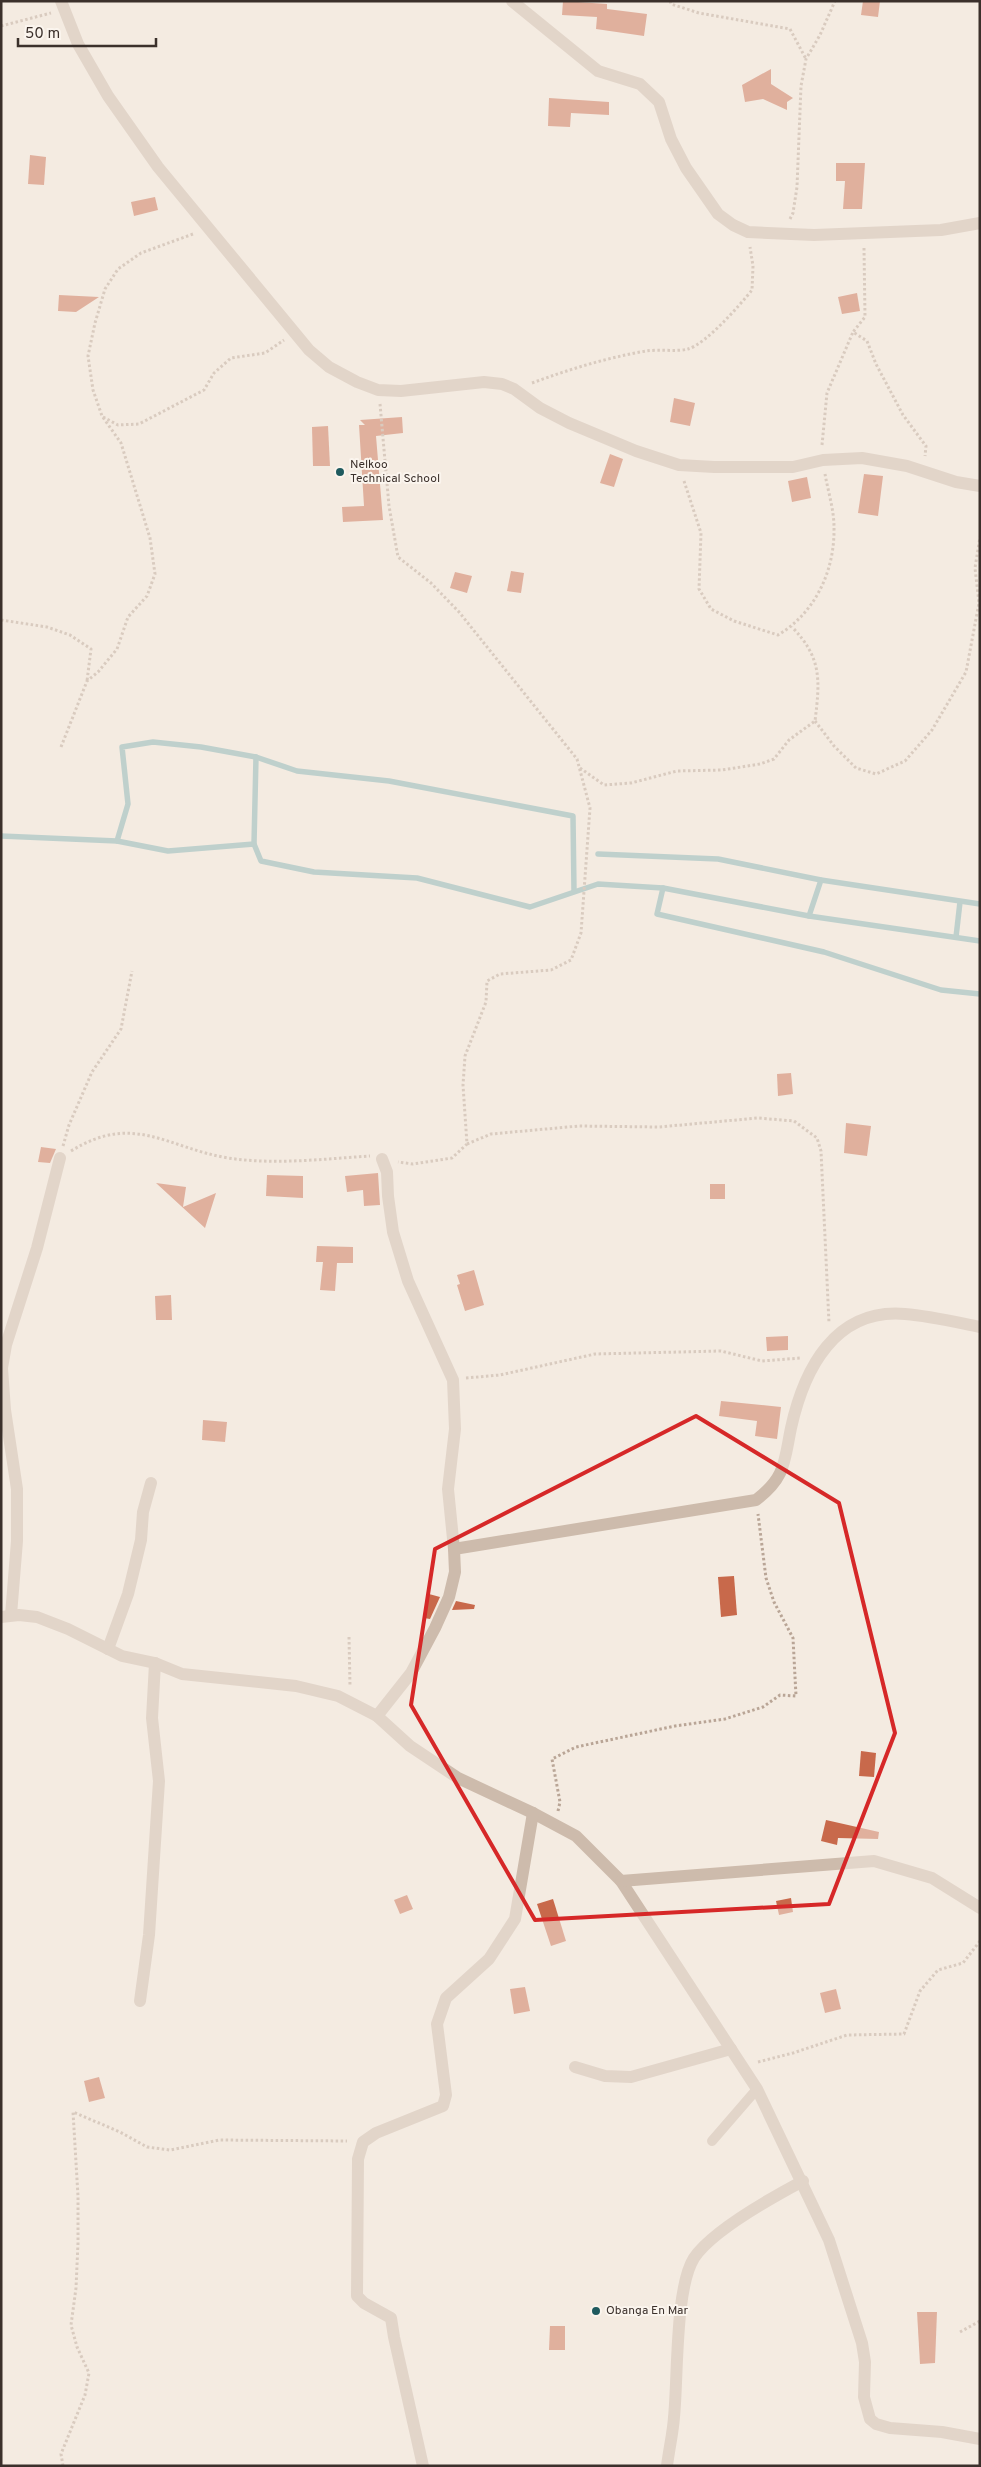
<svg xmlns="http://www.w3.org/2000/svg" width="981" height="2467" font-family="Overpass,sans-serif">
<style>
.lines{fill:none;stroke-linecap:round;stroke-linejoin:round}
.stream{stroke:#7fb0b2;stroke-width:5.5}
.building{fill:#c8694b}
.path{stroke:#b9a596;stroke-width:3;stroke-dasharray:2.5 2.5;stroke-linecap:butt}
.service{stroke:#cdbbac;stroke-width:10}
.minor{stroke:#cdbbac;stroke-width:12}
.marked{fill:none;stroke:#d62828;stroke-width:4;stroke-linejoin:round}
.poi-dot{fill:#1f5a5e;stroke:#fbf5ee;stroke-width:2}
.labels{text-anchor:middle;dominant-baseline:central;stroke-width:4;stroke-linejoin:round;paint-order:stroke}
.poi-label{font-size:12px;fill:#3b302b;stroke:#fbf5ee;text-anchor:start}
</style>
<rect width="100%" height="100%" fill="#f4ebe1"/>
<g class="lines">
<!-- stream -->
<g class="stream">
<polyline points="1,836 117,841 128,804 122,747 153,742 201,747 256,757 297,771 389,781 573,816 574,891"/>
<polyline points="117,841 168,851 254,844 256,757"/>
<polyline points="254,844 261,861 314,872 417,878 530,907 598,884 663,888 809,916 980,941"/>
<polyline points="598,854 718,859 821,880 980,904"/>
<polyline points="663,888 657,914 824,952 941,990 980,994"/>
<polyline points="809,916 821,880"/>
<polyline points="956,937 960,902"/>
</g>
</g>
<!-- building -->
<g class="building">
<polygon points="563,1 607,4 607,9 647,14 644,36 596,29 597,17 562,15"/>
<polygon points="863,1 880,1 878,17 861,15"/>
<polygon points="771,69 771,84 793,98 787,102 787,110 763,99 745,102 742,85"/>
<polygon points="549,98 609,102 609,115 571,113 570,127 548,126"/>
<polygon points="30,155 46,157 44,185 28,184"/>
<polygon points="836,163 865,163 862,209 843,209 845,181 836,181"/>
<polygon points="155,197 158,210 134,216 131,202"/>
<polygon points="857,293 860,311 842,314 838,297"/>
<polygon points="59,295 99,297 76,312 58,311"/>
<polygon points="674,398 695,403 690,426 670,422"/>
<polygon points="402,417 403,433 376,436 383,520 343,522 342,507 364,506 359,425 365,425 360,420"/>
<polygon points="328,426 330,466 313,466 312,427"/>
<polygon points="610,454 623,459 614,487 600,483"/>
<polygon points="864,474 883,476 878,516 858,513"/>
<polygon points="807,477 811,498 792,502 788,481"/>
<polygon points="511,571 524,573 521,593 507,591"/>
<polygon points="455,572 472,576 467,593 450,588"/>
<polygon points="791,1073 793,1094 778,1096 777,1074"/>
<polygon points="846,1123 871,1126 867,1156 844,1153"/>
<polygon points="41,1147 56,1149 50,1163 38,1162"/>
<polygon points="378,1173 380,1205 364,1206 363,1190 347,1192 345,1176"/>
<polygon points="267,1175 303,1176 303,1198 266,1196"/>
<polygon points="156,1183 186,1187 183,1207 216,1193 205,1228"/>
<rect x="710" y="1184" width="15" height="15"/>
<polygon points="317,1246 353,1247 353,1263 337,1263 335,1291 320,1290 323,1262 316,1262"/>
<polygon points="474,1270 484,1305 465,1311 457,1285 460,1284 457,1275"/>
<polygon points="171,1295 172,1320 156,1320 155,1296"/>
<polygon points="788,1336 788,1350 767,1351 766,1337"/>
<polygon points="721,1401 781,1407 777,1439 755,1436 757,1421 719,1416"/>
<polygon points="203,1420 227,1422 225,1442 202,1440"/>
<polygon points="734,1576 737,1615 721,1617 718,1577"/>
<polygon points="429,1594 440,1597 430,1619 424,1618"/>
<polygon points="456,1601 475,1605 474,1609 452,1610"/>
<polygon points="861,1751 876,1753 874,1777 859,1776"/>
<polygon points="826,1820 879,1832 878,1839 838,1838 837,1845 821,1841"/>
<polygon points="407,1895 413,1909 400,1914 394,1900"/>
<polygon points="791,1898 793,1912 779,1915 776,1901"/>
<polygon points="553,1899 566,1941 551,1946 537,1904"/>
<polygon points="525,1987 530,2011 514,2014 510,1989"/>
<polygon points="836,1989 841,2009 825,2013 820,1993"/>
<polygon points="99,2077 105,2098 89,2102 84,2081"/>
<polygon points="917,2312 937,2312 935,2363 920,2364"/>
<polygon points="550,2326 565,2326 565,2350 549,2350"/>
</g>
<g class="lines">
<!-- path -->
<g class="path">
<polyline points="670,1 671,4 699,13 790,29 806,59"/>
<polyline points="1,26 51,13"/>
<polyline points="790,219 793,213 797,187 801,86 806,59 820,35 835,1"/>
<polyline points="864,248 865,317 853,332 867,341 876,364 903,415 926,446 925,456"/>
<path d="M532,383C570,369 606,358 646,351C659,349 677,352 688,349C706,344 740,305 752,290L753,266L750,247"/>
<polyline points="380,404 389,506 398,557 431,583 459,612 577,759 590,808 581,933 571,960 551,970 500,974 487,981 486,1002 465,1056 463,1085 467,1144 452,1158 413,1164 398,1162"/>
<polyline points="103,417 118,425 139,424 204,390 214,373 231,358 265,353 284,340"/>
<polyline points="822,445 827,393 853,332"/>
<path d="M684,481L701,533L699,589L711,609L734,621L778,635C815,613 835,571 834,527C834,510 828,491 825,474"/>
<polyline points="1,620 47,627 70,635 91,649 87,681"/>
<polyline points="815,721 834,746 856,768 876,774 905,761 932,730 966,672 979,603 975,568 980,537"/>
<polyline points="61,747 87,681 98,672 117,649 128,617 147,596 155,574 150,538 121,443 102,416 93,390 88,356 95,323 105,289 118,269 141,253 193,234"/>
<path d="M580,768L604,785L631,783L677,771L722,770L760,764L774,759L789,740L815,721C820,680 822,658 792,627"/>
<polyline points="467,1144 491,1134 579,1126 659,1127 758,1118 794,1121 817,1138 821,1151 829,1323"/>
<polyline points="63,1146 69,1125 92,1072 121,1029 132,971"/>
<path d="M71,1151C134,1112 167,1148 228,1158C275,1165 323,1159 370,1156"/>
<polyline points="466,1378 500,1375 595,1354 721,1351 762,1361 801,1358"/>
<polyline points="349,1637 350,1686"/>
<polyline points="558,1811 560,1802 552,1759 576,1747 675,1726 725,1719 763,1707 780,1695 796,1696 793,1638 774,1602 766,1578 758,1514"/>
<polyline points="758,2062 793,2053 847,2035 904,2034 920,1991 938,1970 963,1963 980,1941"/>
<polyline points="960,2332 980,2321"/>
<polyline points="63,2466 61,2454 85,2395 89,2373 77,2347 71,2325 76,2288 78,2243 78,2196 73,2112 120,2132 147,2147 170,2150 219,2140 347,2141"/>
</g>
<!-- service -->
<polyline class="service" points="712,2141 757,2089"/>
<!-- minor -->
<g class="minor">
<polyline points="61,1 78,44 108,96 158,167 309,350 329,367 357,382 378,390 401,391 484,382 502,384 514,389 540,408 569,423 636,451 679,465 714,467 793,467 823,460 862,458 907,466 956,482 980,486"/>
<polyline points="512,1 598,71 640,84 659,102 671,139 686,168 718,214 733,225 748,232 814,235 941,230 980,223"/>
<polyline points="382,1159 387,1172 388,1196 393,1232 408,1281 453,1380 455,1429 448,1489 454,1549"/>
<polyline points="11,1615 17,1541 17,1489 5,1410 2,1368 6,1345 37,1248 60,1158"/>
<polyline points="1,1617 19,1615 37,1617 68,1629 122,1656 155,1663 182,1674 296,1686 338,1696 377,1716 410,1746 458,1778 533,1813 576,1836 621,1881 757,2089 829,2240 862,2343 865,2362 864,2397 870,2419 876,2424 890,2428 942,2432 980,2439"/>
<polyline points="108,1649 128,1594 141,1540 143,1512 151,1483"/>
<path d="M377,1716L411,1673L435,1628L449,1597L455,1572L454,1549L756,1500C786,1477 784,1462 791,1428C804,1369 835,1308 905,1314C930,1316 955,1322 980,1327"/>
<polyline points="621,1881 874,1861 932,1878 980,1908"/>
<polyline points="140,2001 149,1935 159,1781 152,1718 155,1663"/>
<polyline points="575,2067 605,2076 631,2077 731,2049"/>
<polyline points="423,2466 394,2337 391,2318 364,2303 357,2296 358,2159 363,2142 376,2133 443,2106 446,2095 437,2024 446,1998 489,1959 515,1919 533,1813"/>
<path d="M667,2466C669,2449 673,2433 674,2417C678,2378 675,2288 694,2258C712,2231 773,2197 803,2181"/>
</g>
</g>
<!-- marked area -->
<path d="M0 0H981V2467H0ZM696,1416L839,1503L895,1733L829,1904L535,1920L411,1705L435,1549Z" fill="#f4ebe1" fill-opacity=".55" fill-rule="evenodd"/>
<path class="marked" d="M696,1416L839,1503L895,1733L829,1904L535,1920L411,1705L435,1549Z"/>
<!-- markers -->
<g class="poi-dot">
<circle cx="340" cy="472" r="5"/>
<circle cx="596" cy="2311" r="5"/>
</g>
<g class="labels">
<!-- poi labels -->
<g class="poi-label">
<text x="350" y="465">Nelkoo<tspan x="350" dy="14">Technical School</tspan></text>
<text x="606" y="2311">Obanga En Mar</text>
</g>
</g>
<!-- border -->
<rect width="981" height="2467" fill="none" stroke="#3b302b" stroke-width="5"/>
<!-- scale -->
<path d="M18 38v8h138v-8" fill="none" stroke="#3b302b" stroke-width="2.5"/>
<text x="25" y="38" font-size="15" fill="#3b302b" stroke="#fbf5ee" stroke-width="4" paint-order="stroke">50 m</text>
</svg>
